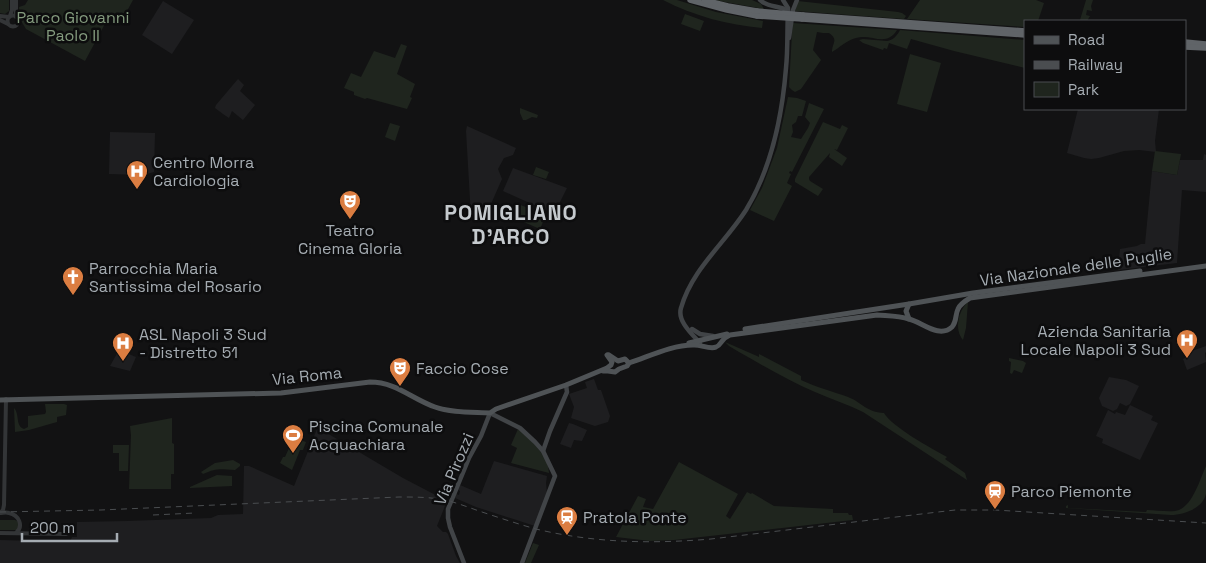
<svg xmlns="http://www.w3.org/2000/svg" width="1206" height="563" font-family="'Space Grotesk',sans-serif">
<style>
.built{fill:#1e1e20}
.green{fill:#1f251e}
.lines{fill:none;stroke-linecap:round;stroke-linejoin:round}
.tertiary{stroke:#333537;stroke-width:4}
.secondary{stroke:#414447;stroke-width:4.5}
.primary{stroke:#4f5356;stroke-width:5}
.motorway{stroke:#606468;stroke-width:5.5}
.rail{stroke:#4a4d50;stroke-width:1;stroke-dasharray:6 5;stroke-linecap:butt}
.motorway-bridge{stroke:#606468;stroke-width:5.5}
.labels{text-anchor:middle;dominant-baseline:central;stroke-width:5;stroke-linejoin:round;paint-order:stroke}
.park-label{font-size:16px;fill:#849b7e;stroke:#0d0d0e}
.poi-label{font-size:16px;fill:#a5acb2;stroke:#0d0d0e;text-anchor:start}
.street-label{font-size:16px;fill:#a5acb2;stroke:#0d0d0e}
.district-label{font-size:21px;font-weight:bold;letter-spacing:1px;fill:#c5cace;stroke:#0d0d0e}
</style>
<rect width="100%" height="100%" fill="#121213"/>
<!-- built -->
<g class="built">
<polygon points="163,1 194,20 172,54 142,35"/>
<polygon points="238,79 244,85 240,91 255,105 243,120 232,111 229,118 223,114 215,108 216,105"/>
<polygon points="1078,109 1159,109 1155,141 1156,152 1139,150 1124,151 1099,158 1091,159 1084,158 1067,153"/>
<polygon points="467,126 516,148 513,155 504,158 498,169 502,179 483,222 471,217 466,131"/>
<polygon points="110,132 155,133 154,172 143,175 109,174"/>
<polygon points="1204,154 1206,155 1206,192 1182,190 1177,263 1118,270 1120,249 1137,246 1141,244 1145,244 1152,171 1177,175 1180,160 1203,160"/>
<polygon points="513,168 567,188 554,214 503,191"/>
<polygon points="1206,346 1206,352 1205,353 1206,362 1187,370 1183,359 1187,357 1186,353"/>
<polygon points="119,350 136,357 130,371 110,366"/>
<polygon points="1109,377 1126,380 1139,386 1130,404 1126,406 1120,403 1117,409 1113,411 1102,406 1099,398"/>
<polygon points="594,379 598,390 601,390 610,416 608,422 595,426 571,418 574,407 569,394 587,388 585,382"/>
<polygon points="1130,405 1153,416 1151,420 1158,423 1140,460 1102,443 1103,439 1096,436 1108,410 1115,414 1116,412 1125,415"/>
<polygon points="569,423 573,424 587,430 582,441 574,440 571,448 560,444"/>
<polygon points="317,429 320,429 403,478 447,501 437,526 443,532 446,532 448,534 456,556 460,563 0,563 0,540 70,542 72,537 77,537 77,522 127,521 211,518 218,515 243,514 244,466 249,466 294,486"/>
<polygon points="494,461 547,476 546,483 547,493 535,526 476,507 455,498 456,494 459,495 460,491 458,490 460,485 481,494"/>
</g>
<!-- green -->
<g class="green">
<polygon points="0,0 9,0 9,11 5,14 0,13"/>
<polygon points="28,0 133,0 120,24 119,23 117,25 107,20 85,61 26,29 20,19 19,7 25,5"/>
<path d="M663,0H677L716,12L763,21L762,28C728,25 694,16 663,0Z"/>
<polygon points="714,0 752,0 761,4 764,9"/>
<polygon points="920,0 1036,0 1044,3 1038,21 1025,21 1025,27 907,19"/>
<polygon points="1086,0 1093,0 1091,6 1092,11 1087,10 1086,15 1090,16 1087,21 1066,21 1080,20"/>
<polygon points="798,1 898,12 902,13 906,16 904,19 795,11"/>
<polygon points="685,14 704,21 700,31 681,24"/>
<path d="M793,23L897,30C886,48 871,33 856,38C847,40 839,48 832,52C832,43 839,40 829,33H823L817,32L813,50L821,60L801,89L795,92L792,90L789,87L792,32Z"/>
<path d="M900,30L1025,40V68L954,51L911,39L907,49L889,43L887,49L884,48L883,50L863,43L859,40L863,39L887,41C893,40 897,36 900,30Z"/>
<polygon points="401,44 407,46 397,74 415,84 410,97 412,98 407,109 367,98 365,99 354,95 354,92 344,88 351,73 361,77 374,51 395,58"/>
<polygon points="910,54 941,63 927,112 897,104"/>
<polygon points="788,97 797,98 806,101 802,116 798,116 796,122 792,125 793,132 791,137 801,139 808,128 810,123 805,117 809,103 824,109 792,172 790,171 789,173 791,174 787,183 792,186 774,221 750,210 762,188 777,148"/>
<polygon points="520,108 538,115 537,118 532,117 526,120 523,120 520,113"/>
<polygon points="823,122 840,129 842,125 848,128 837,150 834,149 847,158 842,166 829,157 830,153 809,177 809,179 810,181 823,189 818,196 795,182 795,179"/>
<polygon points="390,123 400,126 395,141 385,137"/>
<polygon points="1155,151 1181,154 1177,175 1152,171"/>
<polygon points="536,167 549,172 546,179 533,175"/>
<polygon points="518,204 546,215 540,229 512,217"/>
<path d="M968,302L966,328L963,340C954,330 958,311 968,302Z"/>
<path d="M725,342L757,356L759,357V354L801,376V380C816,387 834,392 848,397C863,403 866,412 884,413C891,426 932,449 947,457L945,459L965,473L967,480L863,412C847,404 831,399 815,392C789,381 764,366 739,352L729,346Z"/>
<polygon points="1009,358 1023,361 1026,363 1022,373 1014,370 1012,374 1010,373 1011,362 1009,361"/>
<path d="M45,404H64L67,405L66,415L57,417V422L29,430L15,432L14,408C20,414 15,426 24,429L28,427V416L45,414L46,412Z"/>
<polygon points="172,418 172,443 174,444 174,474 171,474 171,489 129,489 131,435 130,426"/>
<path d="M518,429C530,440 549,455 549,473L511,463L517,448L511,445Z"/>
<polygon points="291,436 299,438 300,440 306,442 303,450 300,450 292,470 280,463 283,457 285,457 290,446 288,444"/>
<polygon points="113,445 129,445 128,471 119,471 119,453 113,453"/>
<path d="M233,460L240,464V466L235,470C219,469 217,468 203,474L201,472L215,463Z"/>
<polygon points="679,462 738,494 726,516 730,519 747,492 751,494 752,493 774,506 833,509 833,513 848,513 849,515 852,515 853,520 674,540 650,541 616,537 638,496 646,499 643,507 653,509"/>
<path d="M1206,466C1206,474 1206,485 1206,494C1203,508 1184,515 1171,515L1066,508V506L1068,505V508L1146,512L1147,510C1156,510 1166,512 1175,511C1192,509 1200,479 1206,466Z"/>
<polygon points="217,475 232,476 232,486 190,488 190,487"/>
<polygon points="0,520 15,520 17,521 19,524 17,530 0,530"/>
<polygon points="533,543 539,545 531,563 525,563"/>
</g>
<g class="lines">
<!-- tertiary -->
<g class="tertiary">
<polyline points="16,0 16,17"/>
<circle cx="13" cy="21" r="5.5"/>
<polyline points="0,16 9,17"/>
<polyline points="10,16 12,10 12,0"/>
<polyline points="0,20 8,24"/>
<polyline points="0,513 3,510 4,505 6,399"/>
<path d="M0,513C3,513 6,512 9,513C19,515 24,526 16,533"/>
<polyline points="0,533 66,534"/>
</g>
<!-- secondary -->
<g class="secondary">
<path d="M760,0C768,8 779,5 788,11"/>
<polyline points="789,38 793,10 797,0"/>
<polyline points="692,329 700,334 713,336"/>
<path d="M700,343C692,334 677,321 681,308C692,269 725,243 746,210C772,167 782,118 786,68C788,49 787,30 788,11V8L783,0"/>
<polyline points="543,451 550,431 567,392 566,385"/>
<polyline points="464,563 450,527 448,518 448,509 469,458 481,436 490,413 520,428 535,442 543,451 555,476 522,563"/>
</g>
<!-- primary -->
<g class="primary">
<polyline points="909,304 906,311 909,319"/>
<polyline points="745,329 909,304 973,293 1140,271"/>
<polyline points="689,343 727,334"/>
<path d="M629,363C650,356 672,345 693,345C700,344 710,350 716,347C722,345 720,339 730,335L877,315C888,316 899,316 909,319C922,322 939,339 952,327C957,321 955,315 958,309C960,304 965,301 970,298L1206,266"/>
<polyline points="603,371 608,371 615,372 619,369 627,366 629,363 625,359 618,361 609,355"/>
<path d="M0,400L281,393L370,382C396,382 412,399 435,407C451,413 473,412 490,413L496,409L566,385L607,368L611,365L612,362L607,355"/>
</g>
<!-- motorway -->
<g class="motorway">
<polyline points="690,0 727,10 757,16"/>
<polyline points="704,0 728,6 757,11"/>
<polyline points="803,15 1025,31"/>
<polyline points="802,19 1025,35"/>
<polyline points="1185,42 1206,44"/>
<polyline points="1185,47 1206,48"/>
</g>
<!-- rail -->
<g class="rail">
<path d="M0,512L101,510L399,497C415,497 430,497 445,500C458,503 470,508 482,512C500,518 518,524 536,529C594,543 652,544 711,539L955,510H995L1206,523"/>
<polyline points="153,515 195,513"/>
</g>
<!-- motorway-bridge -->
<g class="motorway-bridge">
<polyline points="757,11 803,15"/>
<polyline points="757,16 802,19"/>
</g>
</g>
<!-- icons -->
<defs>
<g id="hospital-pin" transform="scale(1.125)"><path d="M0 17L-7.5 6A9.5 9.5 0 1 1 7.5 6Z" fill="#db7d41" stroke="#0d0d0e"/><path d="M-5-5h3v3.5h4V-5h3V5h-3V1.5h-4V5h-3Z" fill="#fff"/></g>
<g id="theatre-pin" transform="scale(1.125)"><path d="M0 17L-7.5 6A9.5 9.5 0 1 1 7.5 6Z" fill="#db7d41" stroke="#0d0d0e"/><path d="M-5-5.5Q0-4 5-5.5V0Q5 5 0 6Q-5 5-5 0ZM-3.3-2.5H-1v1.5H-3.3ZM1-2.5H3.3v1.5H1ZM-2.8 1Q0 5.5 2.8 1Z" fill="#fff"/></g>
<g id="church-pin" transform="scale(1.125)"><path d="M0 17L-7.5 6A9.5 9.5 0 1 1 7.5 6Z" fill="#db7d41" stroke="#0d0d0e"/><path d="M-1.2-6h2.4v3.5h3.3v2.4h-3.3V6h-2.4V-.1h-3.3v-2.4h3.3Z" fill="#fff"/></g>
<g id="stadium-pin" transform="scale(1.125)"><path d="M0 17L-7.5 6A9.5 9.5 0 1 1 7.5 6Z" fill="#db7d41" stroke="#0d0d0e"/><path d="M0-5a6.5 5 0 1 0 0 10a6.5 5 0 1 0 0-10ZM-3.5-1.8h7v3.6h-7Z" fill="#fff"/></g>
<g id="station-pin" transform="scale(1.125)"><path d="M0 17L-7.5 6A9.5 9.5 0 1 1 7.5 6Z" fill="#db7d41" stroke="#0d0d0e"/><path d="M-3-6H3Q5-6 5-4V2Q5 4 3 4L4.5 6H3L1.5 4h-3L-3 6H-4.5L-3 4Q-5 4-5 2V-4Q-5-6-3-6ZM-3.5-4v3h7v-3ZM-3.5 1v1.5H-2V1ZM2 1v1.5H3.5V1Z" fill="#fff"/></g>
</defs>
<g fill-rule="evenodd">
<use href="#hospital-pin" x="137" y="171"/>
<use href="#theatre-pin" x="350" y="201"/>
<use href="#church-pin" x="73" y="277"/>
<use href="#hospital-pin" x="1187" y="340"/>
<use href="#hospital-pin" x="123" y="343"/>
<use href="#theatre-pin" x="400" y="368"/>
<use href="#stadium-pin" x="293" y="435"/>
<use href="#station-pin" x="995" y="491"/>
<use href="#station-pin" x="567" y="517"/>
</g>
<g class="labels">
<!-- park labels -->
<g class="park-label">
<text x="73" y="17">Parco Giovanni<tspan x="73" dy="18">Paolo II</tspan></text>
</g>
<!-- poi labels -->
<g class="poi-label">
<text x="153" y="162">Centro Morra<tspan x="153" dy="18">Cardiologia</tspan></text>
<text x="350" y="230" text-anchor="middle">Teatro<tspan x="350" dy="18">Cinema Gloria</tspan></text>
<text x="89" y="268">Parrocchia Maria<tspan x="89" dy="18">Santissima del Rosario</tspan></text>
<text x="1171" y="331" text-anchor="end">Azienda Sanitaria<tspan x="1171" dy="18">Locale Napoli 3 Sud</tspan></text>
<text x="139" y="334">ASL Napoli 3 Sud<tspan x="139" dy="18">- Distretto 51</tspan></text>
<text x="416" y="368">Faccio Cose</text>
<text x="309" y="426">Piscina Comunale<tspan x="309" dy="18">Acquachiara</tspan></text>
<text x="1011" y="491">Parco Piemonte</text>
<text x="583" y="517">Pratola Ponte</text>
</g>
<!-- street labels -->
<g class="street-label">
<text transform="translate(1076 267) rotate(-8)">Via Nazionale delle Puglie</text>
<text transform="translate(307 376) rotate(-6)">Via Roma</text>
<text transform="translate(454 469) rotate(-67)">Via Pirozzi</text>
</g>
<!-- district labels -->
<g class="district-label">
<text x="511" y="212">POMIGLIANO<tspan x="511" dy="24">D'ARCO</tspan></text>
</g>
</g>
<!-- legend -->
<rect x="1024" y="20" width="162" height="90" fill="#0d0d0e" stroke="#4a4d50"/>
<rect x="1034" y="36" width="25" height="8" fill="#4f5356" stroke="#4a4d50"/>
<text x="1068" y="45" font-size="15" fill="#a5acb2">Road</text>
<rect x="1034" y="61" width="25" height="8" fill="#4a4d50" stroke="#4a4d50"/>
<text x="1068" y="70" font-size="15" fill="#a5acb2">Railway</text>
<rect x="1034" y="82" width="25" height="15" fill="#1f251e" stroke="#4a4d50"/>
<text x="1068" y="95" font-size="15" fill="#a5acb2">Park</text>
<!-- scale -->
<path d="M22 533v8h95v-8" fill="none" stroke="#a5acb2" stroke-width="2.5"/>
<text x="30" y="533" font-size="15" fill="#a5acb2" stroke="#0d0d0e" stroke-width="4" paint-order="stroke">200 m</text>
</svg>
